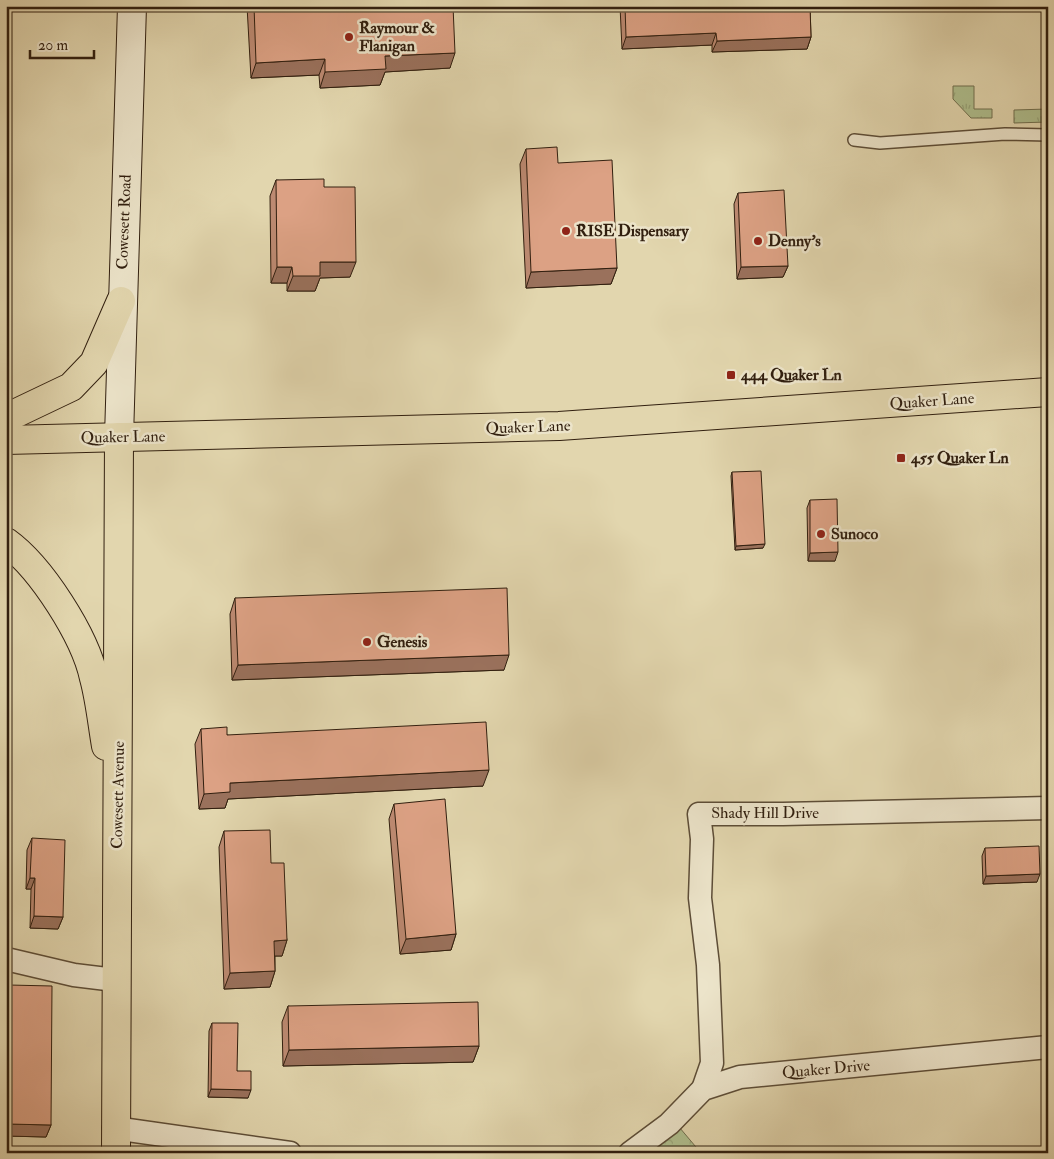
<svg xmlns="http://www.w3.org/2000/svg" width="1054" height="1159" font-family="'IM FELL Double Pica',serif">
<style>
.grass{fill:url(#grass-tufts);stroke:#706e4e}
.forest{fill:url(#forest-crowns);stroke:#706e4e}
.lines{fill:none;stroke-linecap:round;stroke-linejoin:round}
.service-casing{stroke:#5d4d37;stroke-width:14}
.minor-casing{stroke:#5d4d37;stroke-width:25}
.secondary-casing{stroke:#311f0f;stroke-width:30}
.primary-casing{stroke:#311f0f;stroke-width:30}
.service{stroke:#ece4ca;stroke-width:11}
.minor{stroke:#ece4ca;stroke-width:22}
.secondary{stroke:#ece4ca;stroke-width:28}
.primary{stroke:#e2d6ae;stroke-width:28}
.wall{fill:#bd8a72;stroke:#311f0f}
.shaded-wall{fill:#9a715c;stroke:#311f0f}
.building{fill:#dca184;stroke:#311f0f}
.poi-dot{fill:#8f2418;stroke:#ece4ca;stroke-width:2}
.labels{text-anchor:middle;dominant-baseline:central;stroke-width:5;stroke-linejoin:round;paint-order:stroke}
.poi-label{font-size:16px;font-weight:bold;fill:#311f0f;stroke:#ece4ca;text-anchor:start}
.street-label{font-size:16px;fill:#311f0f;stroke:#ece4ca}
</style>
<defs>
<pattern id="grass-tufts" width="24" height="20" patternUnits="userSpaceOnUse" patternTransform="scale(1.25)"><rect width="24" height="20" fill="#afbe8d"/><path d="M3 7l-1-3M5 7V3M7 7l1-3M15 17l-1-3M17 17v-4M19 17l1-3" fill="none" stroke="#97a378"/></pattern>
<pattern id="forest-crowns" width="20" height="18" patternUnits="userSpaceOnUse" patternTransform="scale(1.25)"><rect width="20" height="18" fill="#afbe8d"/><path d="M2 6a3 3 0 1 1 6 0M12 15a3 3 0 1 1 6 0" fill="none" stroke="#97a378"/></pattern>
</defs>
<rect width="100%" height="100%" fill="#e2d6ae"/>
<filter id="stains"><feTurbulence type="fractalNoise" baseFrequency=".004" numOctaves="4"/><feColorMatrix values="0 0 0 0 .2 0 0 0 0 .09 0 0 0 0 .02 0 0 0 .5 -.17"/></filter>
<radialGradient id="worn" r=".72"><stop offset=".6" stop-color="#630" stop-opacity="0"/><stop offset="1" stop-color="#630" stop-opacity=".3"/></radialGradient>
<!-- grass -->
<g class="grass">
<polygon points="953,86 974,86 974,109 992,109 992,118 971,118 953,99"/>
<polygon points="1048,109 1048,122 1014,123 1014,110"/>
</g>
<!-- forest -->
<polygon class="forest" points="674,1121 701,1153 636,1153"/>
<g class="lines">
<!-- service casing -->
<g class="service-casing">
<polyline id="service" points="854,140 880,143 1005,134 1048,135"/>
</g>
<!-- minor casing -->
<g class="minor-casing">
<g id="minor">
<polyline points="6,959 74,975 115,980"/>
<polyline points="703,1089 712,1063 708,965 700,898 702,839 699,814 783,814 1048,808"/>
<polyline points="114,1128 290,1153"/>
<polyline points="630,1153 669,1124 703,1089 740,1077 1048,1047"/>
</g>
</g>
<!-- secondary casing -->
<g class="secondary-casing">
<polyline id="secondary" points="119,437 132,6"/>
</g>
<!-- primary casing -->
<g class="primary-casing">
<g id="primary">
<polyline points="6,418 71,387 94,363 121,301"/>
<polyline points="6,440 559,426 1048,392"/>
<path d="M6,542C41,567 85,636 94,678C100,700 102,723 106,746"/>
<polyline points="116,1153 119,437"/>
</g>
</g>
<!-- service -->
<use href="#service" class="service"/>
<!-- minor -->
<use href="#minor" class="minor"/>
<!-- secondary -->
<use href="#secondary" class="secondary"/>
<!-- primary -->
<use href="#primary" class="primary"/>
</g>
<!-- wall -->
<g class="wall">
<polygon points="247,6 453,6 450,68 385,72 380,85 320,88 319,75 251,78"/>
<polygon points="620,6 810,6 811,37 807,49 712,52 712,45 622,49"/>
<polygon points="526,149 558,163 617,268 611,284 526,288 520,164"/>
<polygon points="276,180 324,187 350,277 320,278 315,291 287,291 287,283 271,283 270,196"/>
<polygon points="738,193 788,266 783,277 737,279 734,204"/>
<polygon points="732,472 763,548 735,550 731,476"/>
<polygon points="810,500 835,561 808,561 807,508"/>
<polygon points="235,598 504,670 232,680 230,614"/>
<polygon points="201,729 227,735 483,786 228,799 225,808 199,809 195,744"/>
<polygon points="394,804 456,934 451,950 400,954 389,819"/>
<polygon points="224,831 271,863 287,940 282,956 275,956 275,971 270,987 224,989 219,847"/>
<polygon points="32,838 63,917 58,929 30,928 31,889 26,889 27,850"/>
<polygon points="985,848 1037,882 983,884 982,856"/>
<polygon points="9,985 51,1125 46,1137 6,1136 6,993"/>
<polygon points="288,1006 479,1046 473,1062 283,1066 282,1022"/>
<polygon points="212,1023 237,1071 248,1098 208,1097 209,1031"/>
</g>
<!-- shaded-wall -->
<g class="shaded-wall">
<polygon points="716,33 712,45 622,49 626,37"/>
<polygon points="811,37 807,49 712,52 717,41"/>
<polygon points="455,53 450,68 385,72 380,85 320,88 325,72 385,56"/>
<polygon points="325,59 319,75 251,78 256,63"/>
<polygon points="320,262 356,262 350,277 320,278 315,291 287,291 293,276"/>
<polygon points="788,266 783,277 737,279 741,267"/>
<polygon points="277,267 292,267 287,283 271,283"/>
<polygon points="617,268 611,284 526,288 531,272"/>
<polygon points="765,544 763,548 735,550 736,546"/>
<polygon points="838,552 835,561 808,561 810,553"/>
<polygon points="509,655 504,670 232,680 238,665"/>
<polygon points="489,770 483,786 228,799 225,808 199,809 204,794 230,783"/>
<polygon points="1040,874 1037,882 983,884 986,876"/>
<polygon points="30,878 35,878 31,889 26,889"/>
<polygon points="34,916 63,917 58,929 30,928"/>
<polygon points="456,934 451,950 400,954 406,939"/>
<polygon points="287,940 282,956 268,956 274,941"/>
<polygon points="275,971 270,987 224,989 230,973"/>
<polygon points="479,1046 473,1062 283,1066 289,1050"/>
<polygon points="211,1089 251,1090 248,1098 208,1097"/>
<polygon points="8,1124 51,1125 46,1137 6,1136 6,1128"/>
</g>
<!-- building -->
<g class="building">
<polygon points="254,6 453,6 455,53 385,56 386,69 325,72 325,59 256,63"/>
<polygon points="625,6 810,6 811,37 717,41 716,33 626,37"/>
<polygon points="557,147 558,163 612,160 617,268 531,272 526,149"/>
<polygon points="324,179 324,187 355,187 356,262 320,262 320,276 293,276 292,267 277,267 276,180"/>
<polygon points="784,190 788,266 741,267 738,193"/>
<polygon points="761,471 765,544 736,546 732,472"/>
<polygon points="837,499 838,552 810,553 810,500"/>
<polygon points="507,588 509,655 238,665 235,598"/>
<polygon points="486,722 489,770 230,783 230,792 204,794 201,729 227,727 227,735"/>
<polygon points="445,799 456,934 406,939 394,804"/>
<polygon points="270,830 271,863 284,863 287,940 274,941 275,971 230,973 224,831"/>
<polygon points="32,838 65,840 63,917 34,916 35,878 30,878"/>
<polygon points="1039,846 1040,874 986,876 985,848"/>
<polygon points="9,985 52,986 51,1125 8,1124"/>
<polygon points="478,1002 479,1046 289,1050 288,1006"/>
<polygon points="212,1023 238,1023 237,1071 251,1071 251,1090 211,1089"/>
</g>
<!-- markers -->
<g class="poi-dot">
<circle cx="349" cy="37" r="5"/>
<circle cx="566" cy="231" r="5"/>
<circle cx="758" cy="241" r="5"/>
<rect x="726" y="370" width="10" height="10" rx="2.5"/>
<rect x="896" y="453" width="10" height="10" rx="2.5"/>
<circle cx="821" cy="534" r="5"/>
<circle cx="367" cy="642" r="5"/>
</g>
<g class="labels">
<!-- poi labels -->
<g class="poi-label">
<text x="359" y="28">Raymour &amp;<tspan x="359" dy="18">Flanigan</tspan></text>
<text x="576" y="231">RISE Dispensary</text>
<text x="768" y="241">Denny's</text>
<text x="741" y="375">444 Quaker Ln</text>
<text x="911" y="458">455 Quaker Ln</text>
<text x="831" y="534">Sunoco</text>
<text x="377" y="642">Genesis</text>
</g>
<!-- street labels -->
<g class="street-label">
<text transform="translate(124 222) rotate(-88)">Cowesett Road</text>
<text transform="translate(932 401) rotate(-4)">Quaker Lane</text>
<text transform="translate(528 427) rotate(-2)">Quaker Lane</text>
<text transform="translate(123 437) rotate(-1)">Quaker Lane</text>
<text transform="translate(118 795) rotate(-89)">Cowesett Avenue</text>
<text x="765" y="813">Shady Hill Drive</text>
<text transform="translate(826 1069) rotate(-5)">Quaker Drive</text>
</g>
</g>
<!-- margin -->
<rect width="1054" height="1159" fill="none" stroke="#e2d6ae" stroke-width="25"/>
<rect x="8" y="8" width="1039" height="1144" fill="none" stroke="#311f0f" stroke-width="2.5"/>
<rect x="12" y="12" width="1029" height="1134" fill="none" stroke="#311f0f"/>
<!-- scale -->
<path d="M30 50v8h64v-8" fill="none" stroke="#311f0f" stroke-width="2.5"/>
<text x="38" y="50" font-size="15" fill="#311f0f" stroke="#ece4ca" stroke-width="4" paint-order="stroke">20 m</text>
<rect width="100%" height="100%" filter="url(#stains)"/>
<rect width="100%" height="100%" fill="url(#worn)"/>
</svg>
